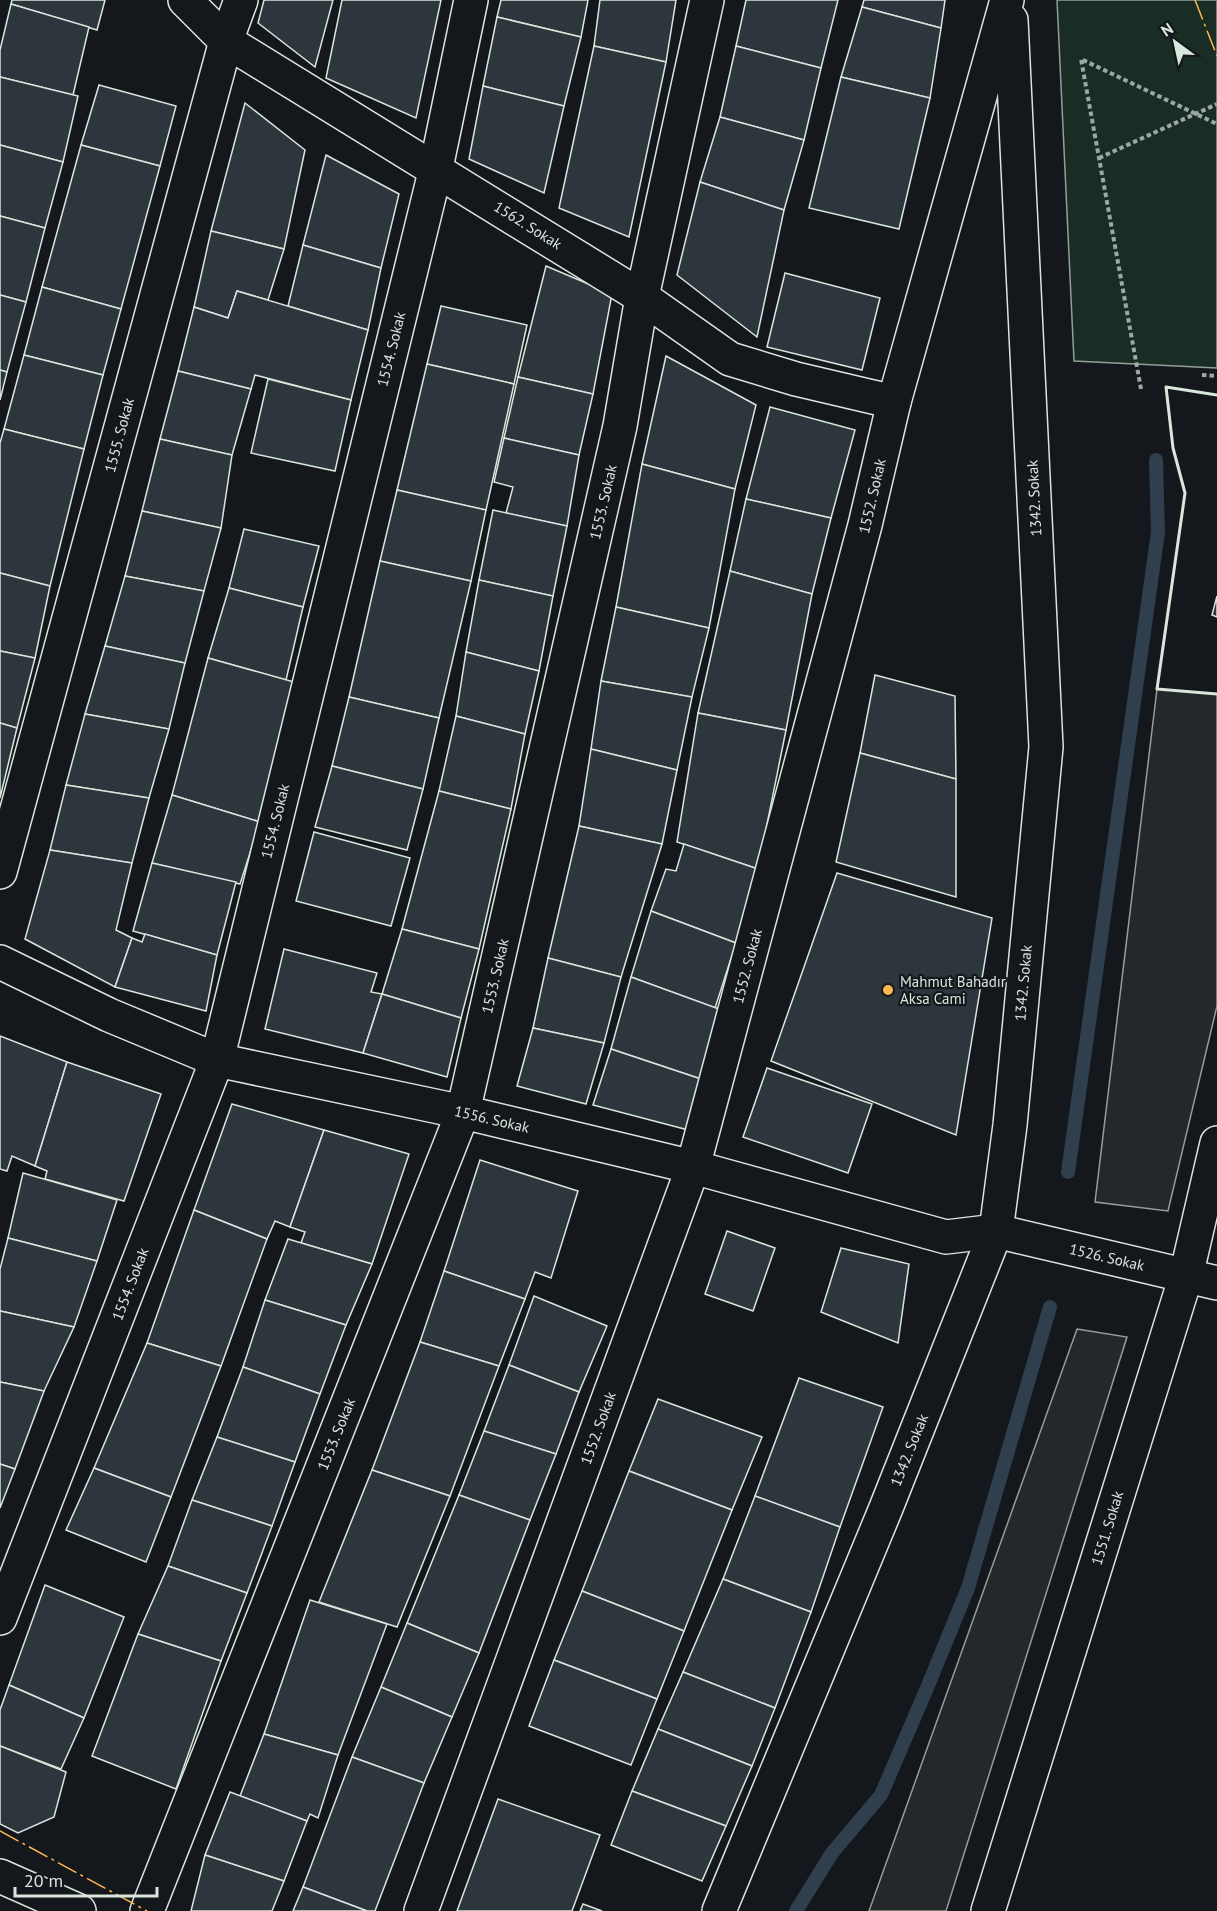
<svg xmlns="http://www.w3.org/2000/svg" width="1217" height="1911" font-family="'PT Sans',sans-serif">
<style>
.green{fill:#1a2d24;stroke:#939e99;stroke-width:1.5}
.parking{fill:#24282b;stroke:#939e99;stroke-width:1.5}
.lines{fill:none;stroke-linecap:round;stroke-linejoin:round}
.stream{stroke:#2f3f4d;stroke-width:14}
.building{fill:#2c363c;stroke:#d8e6dc;stroke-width:1.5}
.minor-casing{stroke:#d8e6dc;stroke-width:36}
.path{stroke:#9da8a2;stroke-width:4;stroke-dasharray:4.5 3;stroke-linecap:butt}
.minor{stroke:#14181c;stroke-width:33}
.wall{stroke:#d8e6dc;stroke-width:3}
.power{stroke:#ffb74d;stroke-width:1.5;stroke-dasharray:21 4.5 3 4.5;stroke-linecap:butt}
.poi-dot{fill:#ffb74d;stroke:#14181c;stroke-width:2}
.labels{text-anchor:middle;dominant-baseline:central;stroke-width:4.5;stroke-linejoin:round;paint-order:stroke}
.street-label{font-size:15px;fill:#d8e6dc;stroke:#14181c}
.poi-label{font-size:15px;fill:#d8e6dc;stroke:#14181c;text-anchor:start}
</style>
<rect width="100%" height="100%" fill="#14181c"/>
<!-- green -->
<polygon class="green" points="1057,0 1217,0 1217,368 1074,361"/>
<!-- parking -->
<g class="parking">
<polygon points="1157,689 1217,694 1217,1006 1168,1211 1095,1202"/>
<polygon points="1077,1329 1127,1337 946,1911 869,1911"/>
</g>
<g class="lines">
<!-- stream -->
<g class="stream">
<polyline points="1068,1172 1158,532 1156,460"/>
<polyline points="796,1911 832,1853 881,1795 927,1688 968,1588 1050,1307"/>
</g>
</g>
<!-- building -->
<g class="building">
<polygon points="12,0 105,0 97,30 11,4"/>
<polygon points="264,0 333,0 315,67 258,23"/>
<polygon points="342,0 441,0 416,118 326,78"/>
<polygon points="501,0 588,0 581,37 497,17"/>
<polygon points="600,0 676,0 666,62 594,46"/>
<polygon points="746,0 838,0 821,68 736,46"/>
<polygon points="864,0 945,0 941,28 862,7"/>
<polygon points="11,4 89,27 73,95 0,77 0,50"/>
<polygon points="862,7 941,28 930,98 841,77"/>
<polygon points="497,17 581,37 564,106 483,86"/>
<polygon points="594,46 666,62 629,237 559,208"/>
<polygon points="736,46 821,68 804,140 720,117"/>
<polygon points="0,77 78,96 63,162 0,145"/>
<polygon points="841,77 930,98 899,229 809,208"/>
<polygon points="99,85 176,106 160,166 81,145"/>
<polygon points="483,86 564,106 544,193 469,159"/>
<polygon points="245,103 305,150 284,249 211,231"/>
<polygon points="720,117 804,140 784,210 700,182"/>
<polygon points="0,145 63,162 45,228 0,216"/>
<polygon points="81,145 160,166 121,309 42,287"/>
<polygon points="326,155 399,194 381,268 303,245"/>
<polygon points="700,182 784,210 757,337 677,275"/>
<polygon points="0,216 45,228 26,302 0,295"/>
<polygon points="211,231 284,249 268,300 237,291 228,318 194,307"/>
<polygon points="303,245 381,268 368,330 288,306"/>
<polygon points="546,266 612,294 593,394 518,377"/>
<polygon points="785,273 880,298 862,370 767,347"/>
<polygon points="42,287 121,309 103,375 24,355"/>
<polygon points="237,291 368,330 351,400 255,375 251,389 178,371 194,307 228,318"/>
<polygon points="0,295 26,302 7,372 0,370"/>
<polygon points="441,306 527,325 514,384 427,364"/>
<polygon points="24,355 103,375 84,449 4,429"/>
<polygon points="666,356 756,405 735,489 642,464"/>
<polygon points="427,364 514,384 486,510 397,490"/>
<polygon points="0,370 7,372 0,400"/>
<polygon points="178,371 251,389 232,455 160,439"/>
<polygon points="518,377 593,394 579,455 504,438"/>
<polygon points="268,379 351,400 335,471 251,453"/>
<polygon points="770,407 855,430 831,518 746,499"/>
<polygon points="4,429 84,449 50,586 0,573 0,443"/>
<polygon points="504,438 579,455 567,526 506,513 513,487 494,482"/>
<polygon points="160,439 232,455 221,528 142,511"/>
<polygon points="642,464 735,489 709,628 616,607"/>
<polygon points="397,490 486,510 471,581 380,561"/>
<polygon points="746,499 831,518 812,594 730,571"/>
<polygon points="493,510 567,526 553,596 479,580"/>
<polygon points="142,511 221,528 204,591 125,576"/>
<polygon points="244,529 319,546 303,607 229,588"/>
<polygon points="380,561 471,581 439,718 349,697"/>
<polygon points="730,571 812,594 786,730 698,713"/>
<polygon points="0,573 50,586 35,658 0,651"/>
<polygon points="125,576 204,591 185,663 105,646"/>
<polygon points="479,580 553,596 539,671 466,652"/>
<polygon points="229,588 303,607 286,680 208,658"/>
<polygon points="1217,596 1217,617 1212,615"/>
<polygon points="616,607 709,628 692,697 601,681"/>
<polygon points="105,646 185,663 169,729 85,714"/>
<polygon points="0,651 35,658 17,728 0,723"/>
<polygon points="466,652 539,671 525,734 456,716"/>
<polygon points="208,658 294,682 260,822 172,795"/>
<polygon points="875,675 955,696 956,779 860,753"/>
<polygon points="601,681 692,697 677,770 591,749"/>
<polygon points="349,697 439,718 423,789 332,766"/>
<polygon points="698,713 786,730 758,869 677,842"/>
<polygon points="85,714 169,729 149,798 66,785"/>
<polygon points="456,716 525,734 511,809 439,791"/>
<polygon points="0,723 17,728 0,798"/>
<polygon points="591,749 677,770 662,844 579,826"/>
<polygon points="860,753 956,779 956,897 836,862"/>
<polygon points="332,766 423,789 407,850 315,827"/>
<polygon points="66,785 149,798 132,863 50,850"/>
<polygon points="439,791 511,809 479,949 402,929"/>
<polygon points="172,795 260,822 240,884 152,863"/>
<polygon points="579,826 662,844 621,977 548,958"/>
<polygon points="314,832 410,858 391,926 296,901"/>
<polygon points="684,844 758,869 736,943 651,911 666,869 676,871"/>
<polygon points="50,850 132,863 116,930 132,938 115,987 25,939"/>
<polygon points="152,863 236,882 217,955 133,931"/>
<polygon points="837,873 992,918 956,1135 771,1061"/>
<polygon points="651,911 736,943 715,1008 631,977"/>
<polygon points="402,929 479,949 461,1018 382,994"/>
<polygon points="145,934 217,955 206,1011 115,987 132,938 142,942"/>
<polygon points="284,949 377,973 371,992 382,994 363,1053 265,1029"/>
<polygon points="548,958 621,977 604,1043 533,1028"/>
<polygon points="631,977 730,1013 710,1082 611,1049"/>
<polygon points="382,994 461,1018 447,1077 363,1053"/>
<polygon points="533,1028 604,1043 586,1104 517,1086"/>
<polygon points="0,1036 67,1062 35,1166 12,1156 7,1171 0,1169"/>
<polygon points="611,1049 710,1082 696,1132 593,1105"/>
<polygon points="67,1062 161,1094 124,1201 45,1179 47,1171 35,1166"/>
<polygon points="767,1068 872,1104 848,1173 743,1137"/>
<polygon points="232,1104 324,1130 290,1227 275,1221 267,1239 194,1210"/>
<polygon points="324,1130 409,1154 372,1264 301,1243 305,1232 290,1227"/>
<polygon points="480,1160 578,1191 551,1278 535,1272 525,1299 444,1271"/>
<polygon points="23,1173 117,1200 97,1261 8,1238"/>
<polygon points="194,1210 267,1239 221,1366 147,1343"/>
<polygon points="727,1231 775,1248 753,1311 705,1294"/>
<polygon points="8,1238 97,1261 74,1327 0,1311 0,1269"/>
<polygon points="288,1239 372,1264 346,1325 265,1300"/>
<polygon points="841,1248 909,1264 898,1343 821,1312"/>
<polygon points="444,1271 525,1299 499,1366 420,1342"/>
<polygon points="534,1296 607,1326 579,1392 509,1365"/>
<polygon points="265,1300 346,1325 320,1394 243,1367"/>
<polygon points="0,1311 74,1327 44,1391 0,1382"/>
<polygon points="420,1342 499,1366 450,1496 372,1470"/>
<polygon points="147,1343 221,1366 171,1497 94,1468"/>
<polygon points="509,1365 579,1392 556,1454 484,1431"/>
<polygon points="243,1367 320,1394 295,1462 217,1437"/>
<polygon points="799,1378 883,1407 840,1527 755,1496"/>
<polygon points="0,1382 44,1391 15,1469 0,1464"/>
<polygon points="658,1399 762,1437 732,1510 629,1471"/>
<polygon points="484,1431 556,1454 530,1520 459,1495"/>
<polygon points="217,1437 295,1462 272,1526 192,1500"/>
<polygon points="0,1464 15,1469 0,1508"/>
<polygon points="94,1468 171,1497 146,1562 66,1530"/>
<polygon points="372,1470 450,1496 397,1627 319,1602"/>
<polygon points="629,1471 732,1510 684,1631 582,1591"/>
<polygon points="459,1495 530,1520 479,1653 407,1623"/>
<polygon points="755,1496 840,1527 811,1612 723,1579"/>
<polygon points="192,1500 272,1526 247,1593 168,1566"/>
<polygon points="168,1566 247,1593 221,1661 138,1634"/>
<polygon points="723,1579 811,1612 775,1708 683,1672"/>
<polygon points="45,1585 124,1617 84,1718 9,1685"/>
<polygon points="582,1591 684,1631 657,1699 554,1660"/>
<polygon points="310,1600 387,1624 338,1755 264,1734"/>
<polygon points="407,1623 479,1653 452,1717 381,1687"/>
<polygon points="138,1634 221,1661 176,1789 92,1756"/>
<polygon points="554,1660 657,1699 631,1765 529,1726"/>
<polygon points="683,1672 775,1708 752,1766 658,1729"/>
<polygon points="9,1685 84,1718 61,1769 0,1746 0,1710"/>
<polygon points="381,1687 452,1717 424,1783 352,1757"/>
<polygon points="658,1729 752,1766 726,1826 632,1791"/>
<polygon points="264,1734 338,1755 318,1818 310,1814 307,1821 240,1796"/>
<polygon points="0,1746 66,1772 54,1817 18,1833 0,1824"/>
<polygon points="352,1757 424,1783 375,1911 367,1911 303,1887"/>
<polygon points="632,1791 726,1826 702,1881 611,1845"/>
<polygon points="230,1792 307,1821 284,1881 205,1855"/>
<polygon points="498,1799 600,1835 572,1911 457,1911"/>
<polygon points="205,1855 284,1881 272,1911 191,1911"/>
<polygon points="303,1887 367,1911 293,1911"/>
<polygon points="583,1904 602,1911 580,1911"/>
</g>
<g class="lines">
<!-- minor casing -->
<g class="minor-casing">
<g id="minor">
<polyline points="185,0 226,41 642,297 730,359 796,379 894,402"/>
<polyline points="0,872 226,41 241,0"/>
<polyline points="0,962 109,1015 217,1060 463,1112 693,1167 946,1237 996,1231 1217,1283"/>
<polyline points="0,1618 217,1060 436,168 471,0"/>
<polyline points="0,1876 79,1911"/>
<polyline points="147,1911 463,1112 620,426 642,297 707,0"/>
<polyline points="421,1911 693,1167 865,525 894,402 1007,0"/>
<polyline points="719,1911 886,1508 996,1231 1010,1125 1046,747 1011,20"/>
<polyline points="988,1911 1186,1276 1217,1143"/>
</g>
</g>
<!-- path -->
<g class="path">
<polyline points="1099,158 1217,104"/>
<polyline points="1202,375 1217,376"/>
<polyline points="1141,389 1081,59 1217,124"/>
</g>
<!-- minor -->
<use href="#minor" class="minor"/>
<!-- wall -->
<polyline class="wall" points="1217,395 1166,387 1173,448 1185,493 1157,689 1217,694"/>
<!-- power -->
<g class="power">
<polyline points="1195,0 1217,56"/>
<polyline points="0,1831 147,1911"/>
</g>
</g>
<!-- markers -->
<circle class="poi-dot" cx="888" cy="990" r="6"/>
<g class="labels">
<!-- street labels -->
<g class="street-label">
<text transform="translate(528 225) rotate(32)">1562. Sokak</text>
<text transform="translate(391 349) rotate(-76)">1554. Sokak</text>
<text transform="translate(119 435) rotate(-75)">1555. Sokak</text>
<text transform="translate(872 496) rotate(-77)">1552. Sokak</text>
<text transform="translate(1034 498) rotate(-93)">1342. Sokak</text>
<text transform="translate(603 502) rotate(-77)">1553. Sokak</text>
<text transform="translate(275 821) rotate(-76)">1554. Sokak</text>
<text transform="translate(747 966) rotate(-75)">1552. Sokak</text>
<text transform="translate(495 976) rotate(-77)">1553. Sokak</text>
<text transform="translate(1023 983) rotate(-85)">1342. Sokak</text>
<text transform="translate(492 1119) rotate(13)">1556. Sokak</text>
<text transform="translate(1107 1257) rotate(13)">1526. Sokak</text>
<text transform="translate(130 1284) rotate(-69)">1554. Sokak</text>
<text transform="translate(598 1428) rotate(-70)">1552. Sokak</text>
<text transform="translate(336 1434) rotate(-68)">1553. Sokak</text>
<text transform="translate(909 1450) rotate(-68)">1342. Sokak</text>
<text transform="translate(1107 1528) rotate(-73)">1551. Sokak</text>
</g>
<!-- poi labels -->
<g class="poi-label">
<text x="900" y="981">Mahmut Bahadır<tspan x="900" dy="17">Aksa Cami</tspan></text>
</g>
</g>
<!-- north arrow -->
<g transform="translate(1175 42) rotate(327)" stroke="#14181c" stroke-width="4.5" paint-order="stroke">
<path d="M0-4.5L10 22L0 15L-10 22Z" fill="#d8e6dc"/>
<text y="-9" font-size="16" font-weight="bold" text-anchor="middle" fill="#d8e6dc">N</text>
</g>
<!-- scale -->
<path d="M15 1887v9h142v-9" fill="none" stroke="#d8e6dc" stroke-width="3"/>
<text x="24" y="1887" font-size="18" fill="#d8e6dc" stroke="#14181c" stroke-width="4.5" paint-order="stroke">20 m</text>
</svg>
